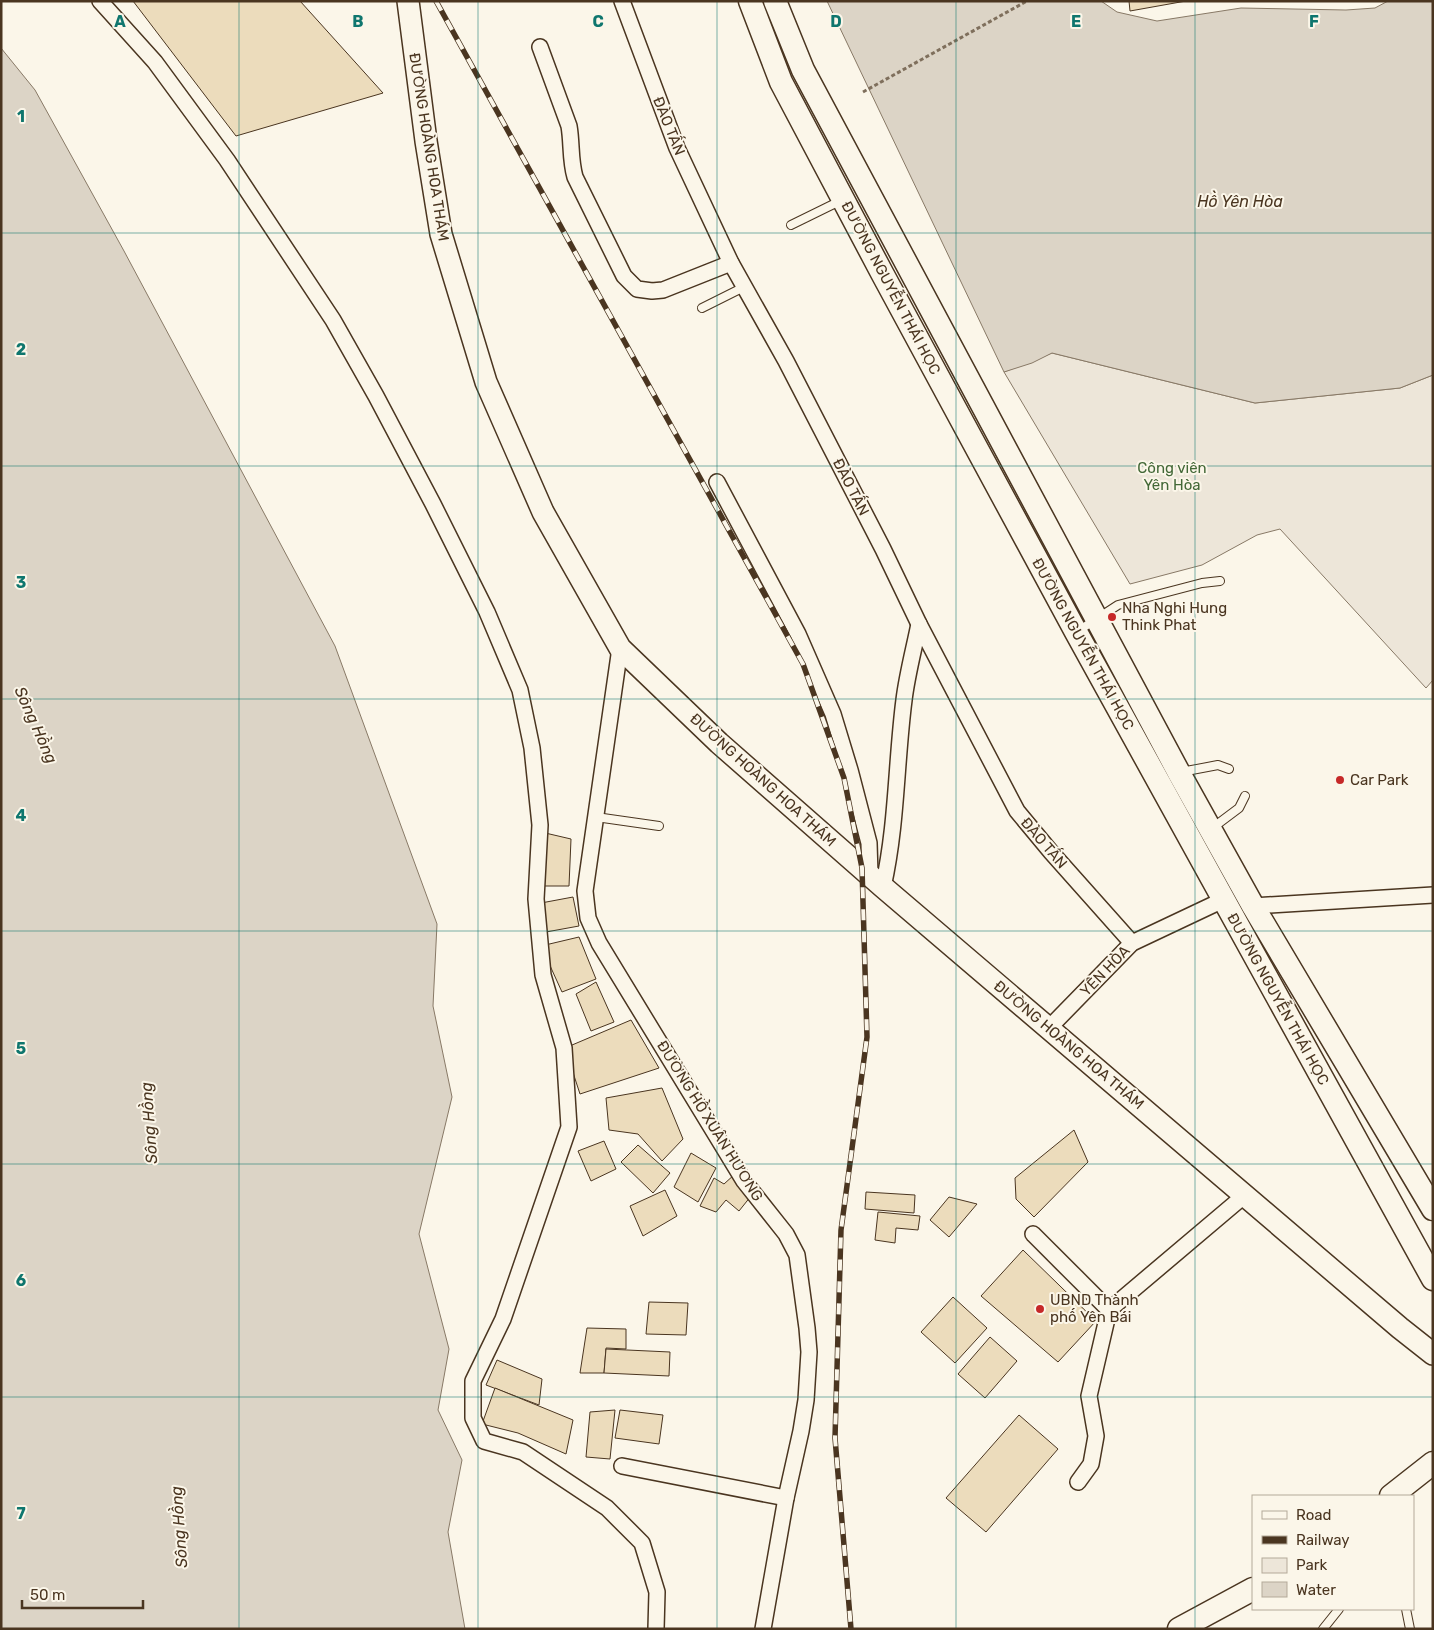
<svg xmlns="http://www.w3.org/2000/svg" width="1434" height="1630" font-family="Rubik,sans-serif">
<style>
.green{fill:#ede6d9;stroke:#887966}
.water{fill:#dcd4c6;stroke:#887966}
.building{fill:#ecdcbc;stroke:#4a3520}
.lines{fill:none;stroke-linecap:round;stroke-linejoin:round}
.lane-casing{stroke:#4a3520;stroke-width:10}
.street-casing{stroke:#4a3520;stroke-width:18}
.secondary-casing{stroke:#4a3520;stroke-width:24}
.primary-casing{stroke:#4a3520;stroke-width:25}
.path{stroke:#7f6f5c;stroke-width:3;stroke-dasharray:4 2.5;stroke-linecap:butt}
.lane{stroke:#fbf6e9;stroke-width:8}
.street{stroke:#fbf6e9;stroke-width:15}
.secondary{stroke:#fbf6e9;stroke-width:21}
.primary{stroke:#fbf6e9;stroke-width:22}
.rail-casing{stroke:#4a3520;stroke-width:5.5}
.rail{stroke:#fbf6e9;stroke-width:4;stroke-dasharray:11;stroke-linecap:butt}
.grid{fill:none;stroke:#0f766e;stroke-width:1;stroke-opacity:0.55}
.poi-dot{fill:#c62828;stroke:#fbf6e9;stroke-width:2}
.labels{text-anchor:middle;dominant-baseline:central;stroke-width:4;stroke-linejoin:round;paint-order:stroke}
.street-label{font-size:15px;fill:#4a3520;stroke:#fbf6e9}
.park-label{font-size:15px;fill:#436837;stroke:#fbf6e9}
.poi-label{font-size:15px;fill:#4a3520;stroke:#fbf6e9;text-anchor:start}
.water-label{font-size:16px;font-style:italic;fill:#4a3520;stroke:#fbf6e9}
.grid-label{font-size:16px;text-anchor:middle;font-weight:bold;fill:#0f766e;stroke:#fbf6e9;stroke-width:4;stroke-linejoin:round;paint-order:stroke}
</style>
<rect width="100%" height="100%" fill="#fbf6e9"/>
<!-- green -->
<polygon class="green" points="1052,353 1255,403 1400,388 1433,375 1433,680 1426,688 1280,529 1257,535 1202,565 1130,584 1004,372"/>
<!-- water -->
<g class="water">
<polygon points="827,1 1101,1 1117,12 1157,21 1241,8 1346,10 1375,8 1388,1 1433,1 1433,375 1400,388 1255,403 1052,353 1032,363 1004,372"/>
<polygon points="1,48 35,90 124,251 335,646 437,924 433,1006 452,1097 419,1234 449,1349 438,1410 462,1460 448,1532 465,1629 1,1629"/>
</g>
<!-- building -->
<g class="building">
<polygon points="133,1 300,1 383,93 236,136"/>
<polygon points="1129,1 1186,1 1130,11"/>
<polygon points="541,832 571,839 569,886 539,886"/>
<polygon points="573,897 579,926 546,932 541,903"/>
<polygon points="579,937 596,979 562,992 541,946"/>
<polygon points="596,982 614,1022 591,1031 576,994"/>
<polygon points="631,1020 659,1068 580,1094 565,1048"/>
<polygon points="662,1088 683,1139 662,1161 638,1134 609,1130 606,1098"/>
<polygon points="1074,1130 1088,1162 1034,1217 1016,1199 1015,1178"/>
<polygon points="604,1141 616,1169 591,1181 578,1151"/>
<polygon points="638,1145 670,1173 653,1193 621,1162"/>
<polygon points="691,1153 716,1168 698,1202 674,1187"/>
<polygon points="735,1174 751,1196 739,1211 726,1200 716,1212 700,1206 714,1178 724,1184"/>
<polygon points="665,1190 677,1216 643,1236 630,1206"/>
<polygon points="866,1192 915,1195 914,1213 865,1209"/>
<polygon points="949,1197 977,1204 949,1237 930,1220"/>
<polygon points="878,1212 920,1216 918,1230 896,1228 895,1243 875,1240"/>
<polygon points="1023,1250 1096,1321 1058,1362 981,1296"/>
<polygon points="953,1297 987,1328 955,1363 921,1332"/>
<polygon points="649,1302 688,1303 686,1335 646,1334"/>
<polygon points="587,1328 626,1329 626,1349 606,1348 604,1373 580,1373"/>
<polygon points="990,1337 1017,1361 985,1398 958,1374"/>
<polygon points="606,1349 670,1352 669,1376 604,1373"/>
<polygon points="497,1360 542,1379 539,1405 486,1385"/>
<polygon points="495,1388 573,1420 566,1454 518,1433 482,1424"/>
<polygon points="615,1410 610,1459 586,1457 590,1412"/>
<polygon points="620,1410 663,1415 659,1444 615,1438"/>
<polygon points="1019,1415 1058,1449 986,1532 946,1498"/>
</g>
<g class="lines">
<!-- lane casing -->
<g class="lane-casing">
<g id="lane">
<polyline points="791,225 842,200"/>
<polyline points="702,308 744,287"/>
<polyline points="1078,631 1118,605 1202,583 1220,581"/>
<polyline points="1181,772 1218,765 1229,769"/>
<polyline points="596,817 659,826"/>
<polyline points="1211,829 1239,808 1245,796"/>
<polyline points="1406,1609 1410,1629"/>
<polyline points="1323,1629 1339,1609"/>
</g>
</g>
<!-- street casing -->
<g class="street-casing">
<g id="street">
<polyline points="100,1 155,62 227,160 333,320 376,396 433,504 487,612 520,690 532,748 540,825 536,899 543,975 564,1048 569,1127 503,1319 473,1381 473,1418 484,1441 523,1452 607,1508 642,1543 657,1592 656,1629"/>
<polyline points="622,1 677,148 731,263 786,361 883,549 919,624 1017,811 1051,852 1132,943"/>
<path d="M540,47L569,126C572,143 570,160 575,177L624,276L637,289L652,291L663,290L731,263"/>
<polyline points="717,482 798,634 833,714 850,770 869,843 870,875"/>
<polyline points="620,648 585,891 588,918 599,943 744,1181 786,1234 797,1255 807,1328 809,1352 806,1400 801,1431 786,1498 763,1629"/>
<path d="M883,887C897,825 896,762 904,700C907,675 914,649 919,624"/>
<polyline points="1253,906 1433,895"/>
<polyline points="1049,1028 1132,943 1223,900"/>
<polyline points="1033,1234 1109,1310"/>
<polyline points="622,1466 786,1498"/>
<polyline points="1078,1482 1091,1464 1096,1436 1089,1396 1109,1310 1245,1195"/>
</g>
</g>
<!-- secondary casing -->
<g class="secondary-casing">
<polyline id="secondary" points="408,1 426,141 441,234 486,382 543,512 620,648 719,743 883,887 1400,1328 1433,1354"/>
</g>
<!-- primary casing -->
<g class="primary-casing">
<g id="primary">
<polyline points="750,1 781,82 882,273 1076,632 1433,1279"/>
<polyline points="775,1 803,70 1179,773 1253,906 1433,1209"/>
<polyline points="1391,1496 1433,1463"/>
<polyline points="1179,1629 1253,1589"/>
</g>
</g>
<!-- path -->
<polyline class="path" points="863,92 1027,1"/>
<!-- lane -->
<use href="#lane" class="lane"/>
<!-- street -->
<use href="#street" class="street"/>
<!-- secondary -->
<use href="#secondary" class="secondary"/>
<!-- primary -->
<use href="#primary" class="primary"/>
<!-- rail casing -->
<g class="rail-casing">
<polyline id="rail" points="436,1 803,664 844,778 862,868 867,1037 841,1230 835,1438 851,1629"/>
</g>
<!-- rail -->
<use href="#rail" class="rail"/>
</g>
<!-- grid -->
<path class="grid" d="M239,1V1629M478,1V1629M717,1V1629M956,1V1629M1195,1V1629M1,233H1433M1,466H1433M1,699H1433M1,931H1433M1,1164H1433M1,1397H1433"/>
<!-- markers -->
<g class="poi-dot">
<circle cx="1112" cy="617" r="5"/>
<circle cx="1340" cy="780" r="5"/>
<circle cx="1040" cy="1309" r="5"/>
</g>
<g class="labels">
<!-- street labels -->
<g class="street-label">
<text transform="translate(669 126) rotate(68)">ĐÀO TẤN</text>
<text transform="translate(429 147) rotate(81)">ĐƯỜNG HOÀNG HOA THÁM</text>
<text transform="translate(891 288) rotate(62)">ĐƯỜNG NGUYỄN THÁI HỌC</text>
<text transform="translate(851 487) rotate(63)">ĐÀO TẤN</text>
<text transform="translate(1083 644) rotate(61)">ĐƯỜNG NGUYỄN THÁI HỌC</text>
<text transform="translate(763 780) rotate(42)">ĐƯỜNG HOÀNG HOA THÁM</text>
<text transform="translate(1044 843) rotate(49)">ĐÀO TẤN</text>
<text transform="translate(1105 971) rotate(-46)">YÊN HÒA</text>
<text transform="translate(1278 999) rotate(61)">ĐƯỜNG NGUYỄN THÁI HỌC</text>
<text transform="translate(1069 1045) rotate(40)">ĐƯỜNG HOÀNG HOA THÁM</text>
<text transform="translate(710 1121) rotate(58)">ĐƯỜNG HỒ XUÂN HƯƠNG</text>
</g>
<!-- park labels -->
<g class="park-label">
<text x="1172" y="468">Công viên<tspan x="1172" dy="17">Yên Hòa</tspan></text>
</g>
<!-- poi labels -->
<g class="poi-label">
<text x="1122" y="608">Nha Nghi Hung<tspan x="1122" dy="17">Think Phat</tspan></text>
<text x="1350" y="780">Car Park</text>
<text x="1050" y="1300">UBND Thành<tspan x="1050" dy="17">phố Yên Bái</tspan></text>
</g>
<!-- water labels -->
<g class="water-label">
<text x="1240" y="201">Hồ Yên Hòa</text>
<text transform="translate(36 725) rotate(66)">Sông Hồng</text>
<text transform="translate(149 1123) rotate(-94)">Sông Hồng</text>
<text transform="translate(179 1527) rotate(-94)">Sông Hồng</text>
</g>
</g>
<g class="grid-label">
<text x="120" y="27">A</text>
<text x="358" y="27">B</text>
<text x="598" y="27">C</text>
<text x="836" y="27">D</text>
<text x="1076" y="27">E</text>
<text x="1314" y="27">F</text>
<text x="21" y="122">1</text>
<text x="21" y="355">2</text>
<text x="21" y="588">3</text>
<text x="21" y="821">4</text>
<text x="21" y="1054">5</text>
<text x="21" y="1286">6</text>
<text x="21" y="1519">7</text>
</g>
<!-- border -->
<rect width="1434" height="1630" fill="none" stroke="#4a3520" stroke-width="5"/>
<!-- legend -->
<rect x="1252" y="1495" width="162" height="115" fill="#fbf6e9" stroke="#b4a999"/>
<rect x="1262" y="1511" width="25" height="8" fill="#fbf6e9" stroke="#b4a999"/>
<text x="1296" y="1520" font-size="15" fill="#4a3520">Road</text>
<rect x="1262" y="1536" width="25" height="8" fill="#4a3520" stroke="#b4a999"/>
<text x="1296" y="1545" font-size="15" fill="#4a3520">Railway</text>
<rect x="1262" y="1558" width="25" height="15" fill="#ede6d9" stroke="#b4a999"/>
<text x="1296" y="1570" font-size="15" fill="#4a3520">Park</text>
<rect x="1262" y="1582" width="25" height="15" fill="#dcd4c6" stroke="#b4a999"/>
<text x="1296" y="1595" font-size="15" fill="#4a3520">Water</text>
<!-- scale -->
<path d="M22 1600v8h121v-8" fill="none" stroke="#4a3520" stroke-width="2.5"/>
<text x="30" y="1600" font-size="15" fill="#4a3520" stroke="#fbf6e9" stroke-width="4" paint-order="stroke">50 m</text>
</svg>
